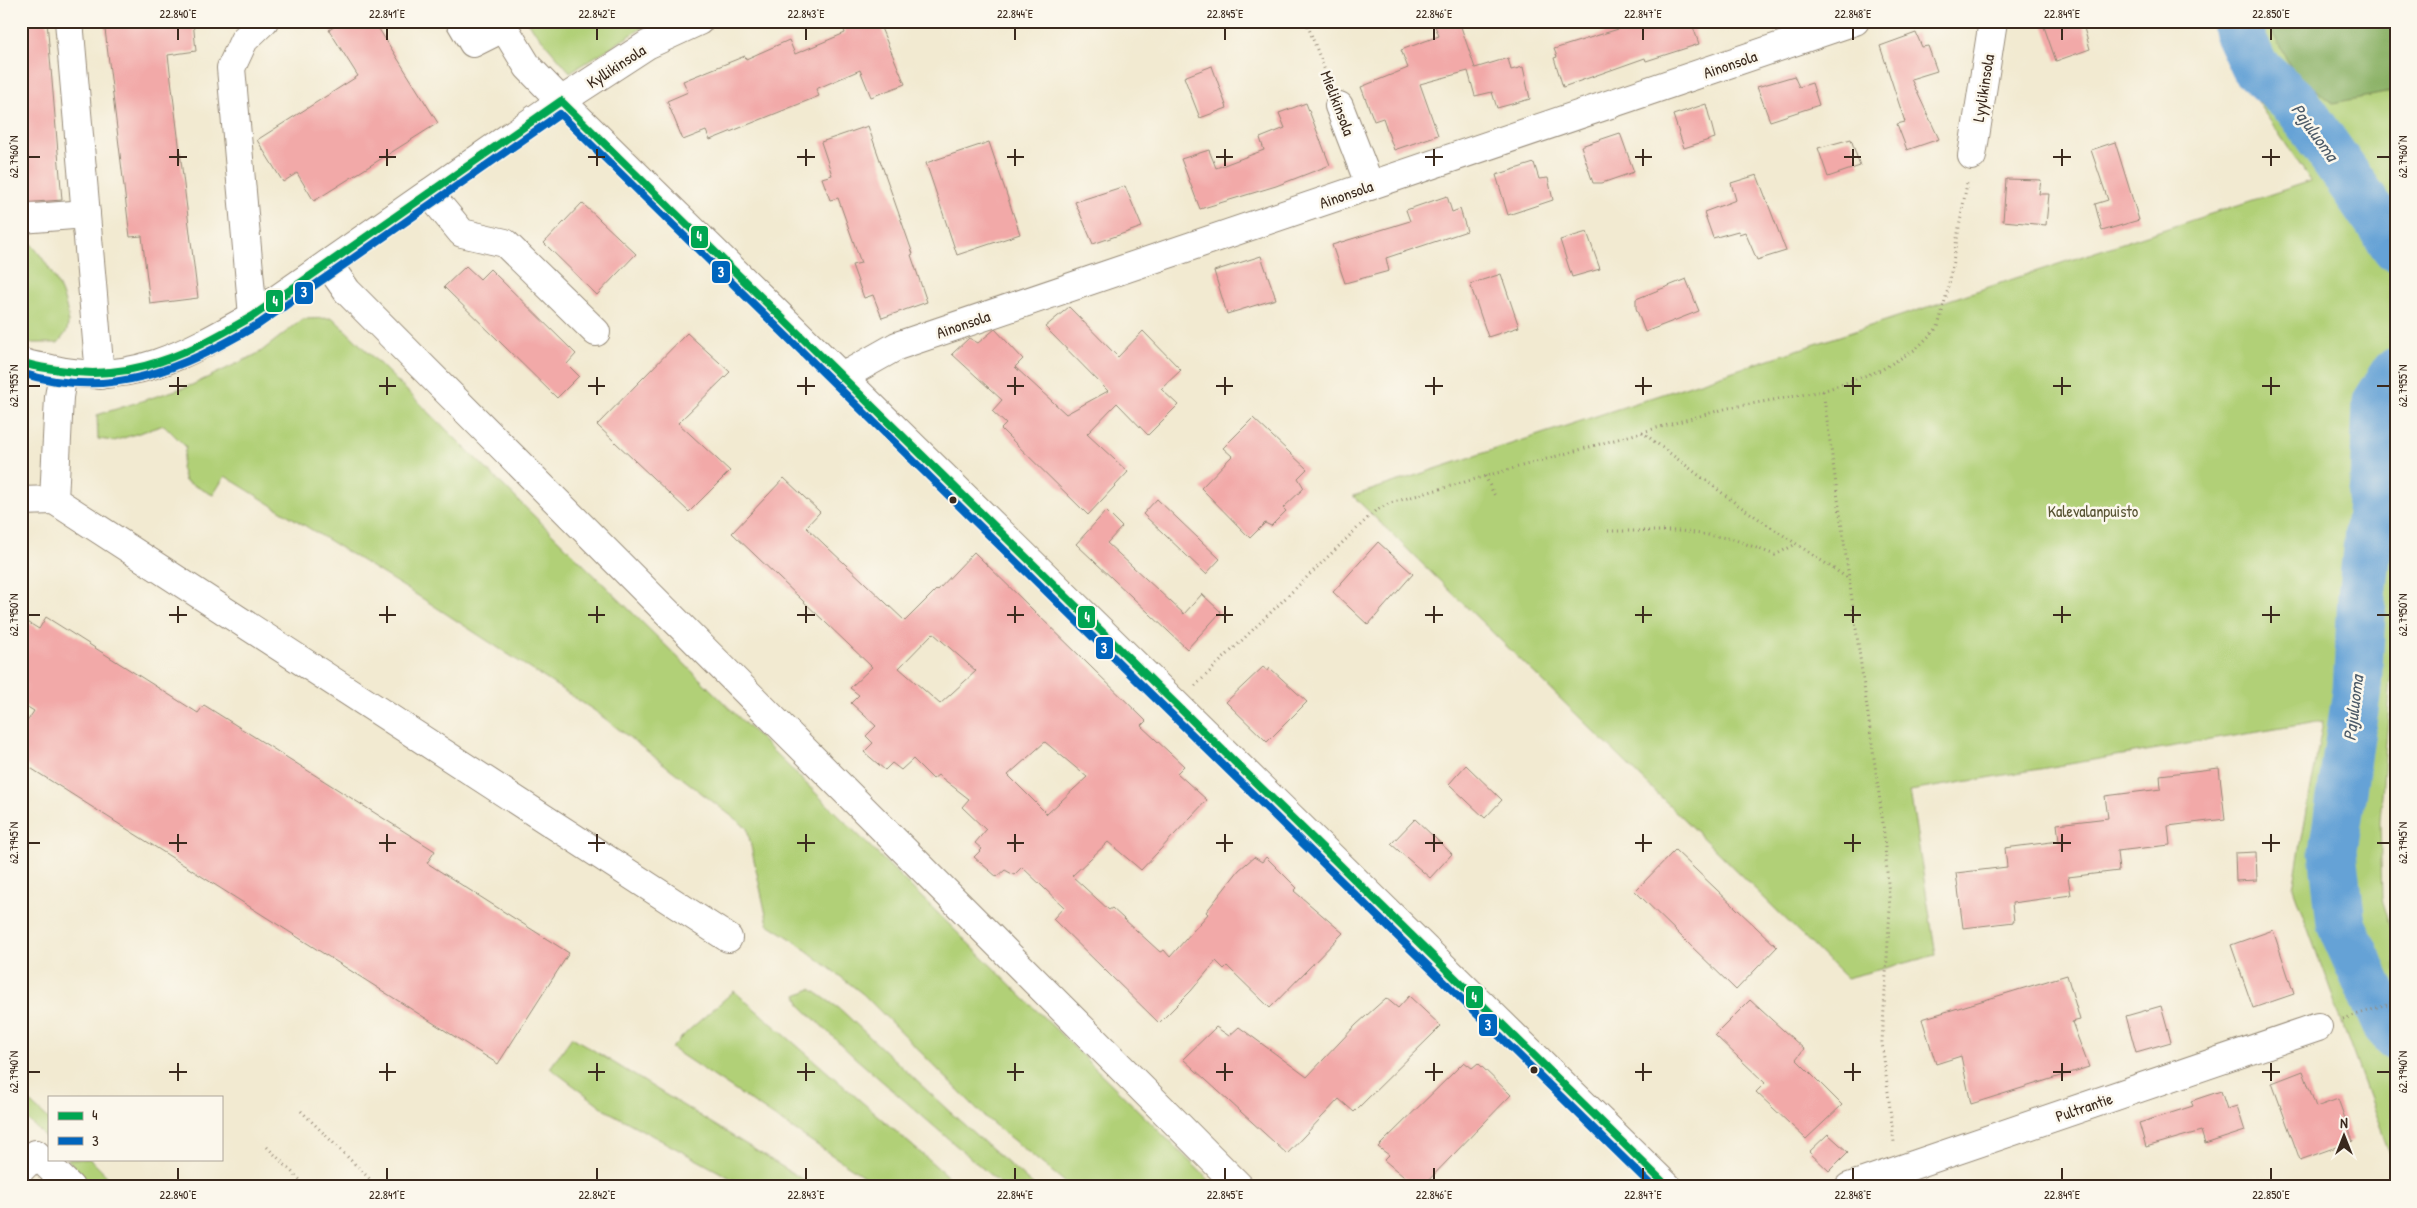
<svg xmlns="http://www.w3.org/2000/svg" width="2417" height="1208" font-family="'Patrick Hand',sans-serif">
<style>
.green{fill:#b1d077;stroke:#767d4a}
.forest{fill:#8cb268;stroke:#646e43}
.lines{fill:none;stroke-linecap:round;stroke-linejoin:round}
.stream{stroke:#65a2d6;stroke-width:9}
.river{stroke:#65a2d6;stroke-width:49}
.building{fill:#f2a9a8;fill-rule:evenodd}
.minor-casing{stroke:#968a78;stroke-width:30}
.path{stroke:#968a78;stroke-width:3;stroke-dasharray:1 4;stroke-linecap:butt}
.minor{stroke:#fff;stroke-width:28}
.bus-1-casing{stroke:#fbf7ec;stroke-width:11}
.bus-2-casing{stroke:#fbf7ec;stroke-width:11}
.bus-1{stroke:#00a651;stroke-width:8}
.bus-2{stroke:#0065bd;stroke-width:8}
.ticks{fill:none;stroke:#3b2a1e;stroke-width:2}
.bus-dot{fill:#3b2a1e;stroke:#fbf7ec;stroke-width:2}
.labels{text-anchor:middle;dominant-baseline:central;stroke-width:5;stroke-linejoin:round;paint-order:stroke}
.street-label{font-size:16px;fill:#3b2a1e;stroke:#fbf7ec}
.park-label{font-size:16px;fill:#585434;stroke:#fbf7ec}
.water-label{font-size:18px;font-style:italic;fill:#4c5a68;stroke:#fbf7ec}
.line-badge{stroke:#fbf7ec;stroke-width:2}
.badge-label{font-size:14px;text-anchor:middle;font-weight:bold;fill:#fff}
.neatline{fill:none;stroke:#3b2a1e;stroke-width:2}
.ticks-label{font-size:12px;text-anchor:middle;fill:#3b2a1e}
</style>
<rect width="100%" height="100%" fill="#fbf7ec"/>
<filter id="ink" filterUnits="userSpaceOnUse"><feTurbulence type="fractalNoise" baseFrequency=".02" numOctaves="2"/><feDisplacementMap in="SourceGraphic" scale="10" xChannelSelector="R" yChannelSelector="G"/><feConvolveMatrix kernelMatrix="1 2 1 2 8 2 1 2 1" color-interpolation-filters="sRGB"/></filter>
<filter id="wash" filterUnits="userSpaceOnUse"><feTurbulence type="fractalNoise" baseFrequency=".0096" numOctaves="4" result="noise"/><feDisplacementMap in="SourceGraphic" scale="20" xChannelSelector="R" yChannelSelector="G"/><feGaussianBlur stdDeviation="1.12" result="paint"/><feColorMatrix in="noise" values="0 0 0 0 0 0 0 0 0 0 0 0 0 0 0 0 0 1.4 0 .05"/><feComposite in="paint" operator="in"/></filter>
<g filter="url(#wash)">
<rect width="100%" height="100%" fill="#f2ead1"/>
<!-- green -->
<g class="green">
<polygon points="526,21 654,21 570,72"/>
<polygon points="2216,21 2275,21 2271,30 2333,102 2396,91 2396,614 2380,821 2382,899 2396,944 2396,1171 2293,888 2323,721 1910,791 1936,955 1846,978 1353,496 2311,181 2224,53"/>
<path d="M21,234C41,250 75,303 67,330C65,335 61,339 58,343H21Z"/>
<polygon points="333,318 1216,1187 1071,1187 986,1118 863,994 793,940 768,924 747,828 595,711 428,602 225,476 213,495 185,481 181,467 186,447 164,425 114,441 98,439 97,415 192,385 259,353 303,319"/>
<polygon points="811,989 840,1009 951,1113 1035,1187 1004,1187 853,1056 801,1006 797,995"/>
<polygon points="734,991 960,1187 880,1187 671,1048 688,1031"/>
<polygon points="572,1037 815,1187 747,1187 609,1112 550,1068"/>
<polygon points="21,1094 49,1120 49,1141 21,1113"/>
<polygon points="67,1159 90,1159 118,1187 95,1187"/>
</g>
<!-- forest -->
<polygon class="forest" points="2275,21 2396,21 2396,91 2333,103 2293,71 2271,30"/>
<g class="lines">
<!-- stream -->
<polyline class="stream" points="2375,432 2396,431"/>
<!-- river -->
<g class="river">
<polyline points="2241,21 2237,29 2254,66 2298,106 2396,247"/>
<polyline points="2396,372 2377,402 2374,483 2362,597 2357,690 2333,851 2341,924 2386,1024 2396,1035"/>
</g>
</g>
<g id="blocks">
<!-- building -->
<g class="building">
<polygon points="21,21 47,21 62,200 21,203"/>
<polygon points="104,21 193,21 196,51 168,55 198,298 150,304 142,236 130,237"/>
<polygon points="343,21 374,21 438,123 314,201 297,173 283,182 257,140 358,76 329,30"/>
<polygon points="841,21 878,21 905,84 871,97 860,70 816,89 819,96 710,140 706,131 683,140 667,101 688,92 683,81 745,56 746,59 789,40 795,54 845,33"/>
<polygon points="1433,21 1459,21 1475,68 1508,58 1511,70 1523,67 1530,99 1497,108 1492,92 1475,96 1468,71 1420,84 1438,135 1394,150 1383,118 1374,121 1361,87 1408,68 1401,50 1439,36"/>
<polygon points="1644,21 1691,21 1699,44 1646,61 1645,58 1563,87 1554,58 1557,57 1554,49"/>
<polygon points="2042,21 2082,21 2090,49 2056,61"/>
<polygon points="1916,33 1922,47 1928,46 1937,71 1911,79 1939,139 1907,150 1897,124 1905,122 1880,46"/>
<polygon points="1212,66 1227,108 1200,118 1184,77"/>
<polygon points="1794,76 1799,87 1812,83 1819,105 1770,121 1757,87"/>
<polygon points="1306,103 1330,165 1276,186 1200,209 1181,159 1209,150 1216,168 1264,150 1260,138 1285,128 1279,113"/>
<polygon points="1706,104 1715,138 1684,148 1673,115"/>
<polygon points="868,126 913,254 911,255 927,302 882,318 873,295 864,298 852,265 861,263 838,198 830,200 822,178 832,175 821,142"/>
<polygon points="1620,133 1634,172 1602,183 1593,183 1581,146"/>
<polygon points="1851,139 1860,166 1828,177 1818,148"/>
<polygon points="989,142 1020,234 957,255 926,163"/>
<polygon points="2115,142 2139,220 2102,231 2095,204 2108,200 2091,150"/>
<polygon points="1534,163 1539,179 1548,178 1553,200 1508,215 1496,175"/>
<polygon points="1757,175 1786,251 1757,260 1745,232 1739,234 1738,231 1713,238 1704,212 1736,200 1731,183"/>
<polygon points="2006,179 2041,180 2039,194 2049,194 2046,225 2003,221"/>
<polygon points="1125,186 1142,227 1093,244 1075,202"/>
<polygon points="1447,196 1452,212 1460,209 1467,231 1386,258 1389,271 1345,283 1332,245 1410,221 1406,210"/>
<polygon points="582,203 636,254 597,295 544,243"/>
<polygon points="1587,232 1600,269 1572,277 1560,240"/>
<polygon points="1261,256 1276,299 1227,314 1214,271"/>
<polygon points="466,266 480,279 490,269 576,354 567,364 579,376 557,398 444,287"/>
<polygon points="1501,274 1519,327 1488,337 1470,284"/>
<polygon points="1686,279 1699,311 1645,332 1636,308 1636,299"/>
<polygon points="1069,307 1118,357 1143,331 1181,370 1161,389 1178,405 1148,435 1117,403 1087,434 1128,472 1088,515 1001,429 1006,424 992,411 1002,400 952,354 969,338 978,343 995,329 1023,359 1015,367 1066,414 1108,391 1045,327"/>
<polygon points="687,333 730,372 678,423 730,471 689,512 597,425"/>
<polygon points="1253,418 1307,469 1298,478 1304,488 1283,508 1286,511 1271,526 1265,523 1250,538 1201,488 1232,456 1223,448"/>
<path d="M784,478L820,512L806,527L905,621L936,590L937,591L974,552L1146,721L1141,726L1184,766L1177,773L1207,800L1141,870L1108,842L1072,876L1109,910L1112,908L1160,952L1164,950L1170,957L1208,914L1206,912L1239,870L1254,857L1262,862L1266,857L1297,888L1294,891L1343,933L1270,1008L1227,966L1224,969L1216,961L1191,991L1159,1023L1053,919L1064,907L1022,867L1014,875L1005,870L997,877L974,857L982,849L975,843L986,830L962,807L969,799L938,775L933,779L913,759L901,770L892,763L885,770L864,752L873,743L866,736L876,726L851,703L859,695L850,688L872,667L732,533ZM933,633L976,671L940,704L899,668ZM1045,742L1087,777L1047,814L1008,775Z"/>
<polygon points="1157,499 1220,559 1206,574 1143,514"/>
<polygon points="1106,511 1122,527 1107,543 1184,614 1202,594 1221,612 1187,649 1076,544"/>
<polygon points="1378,542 1413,574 1368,625 1333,592"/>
<polygon points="46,617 198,713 204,705 435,851 427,863 569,953 498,1064 21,762 21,731 34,711 21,703 21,618 39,629"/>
<polygon points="1263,667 1268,671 1270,668 1307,702 1267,742 1226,702"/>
<polygon points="1466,765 1502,800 1485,818 1449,784"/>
<polygon points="2219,768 2225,819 2168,826 2170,845 2117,851 2119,871 2068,877 2071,895 2012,903 2014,922 1963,928 1956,873 2007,867 2005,848 2059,841 2057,824 2108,818 2105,796 2161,789 2160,775"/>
<polygon points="1415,819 1452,854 1430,878 1391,844"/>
<polygon points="1675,850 1777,947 1736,990 1635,891"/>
<polygon points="2256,852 2257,880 2236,881 2235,853"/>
<polygon points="2273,930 2294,994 2253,1008 2231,945"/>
<polygon points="2067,975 2080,1020 2072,1022 2089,1067 1971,1104 1961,1056 1936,1064 1922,1019"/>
<polygon points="1409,996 1441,1026 1354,1112 1339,1099 1287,1154 1183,1059 1216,1027 1229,1036 1239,1027 1307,1077 1356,1025 1386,998 1398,1008"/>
<polygon points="1750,1000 1804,1049 1796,1059 1842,1105 1806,1139 1756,1092 1765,1083 1715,1035"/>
<polygon points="2161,1006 2171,1042 2136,1052 2126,1016"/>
<polygon points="1464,1062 1472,1068 1478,1063 1511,1095 1422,1187 1416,1187 1384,1160 1389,1155 1378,1147"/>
<polygon points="2303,1071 2316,1107 2338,1099 2353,1141 2300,1160 2272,1083"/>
<polygon points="2221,1091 2227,1109 2237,1106 2245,1131 2205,1144 2201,1131 2146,1147 2139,1123 2193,1106 2191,1101"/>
<polygon points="1828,1134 1848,1152 1829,1171 1809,1152"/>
</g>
</g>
</g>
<g filter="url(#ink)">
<use href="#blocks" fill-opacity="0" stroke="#968a78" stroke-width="1"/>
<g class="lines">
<!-- minor casing -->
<g class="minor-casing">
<g id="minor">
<polyline points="69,21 100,375"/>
<polyline points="460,21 473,43 503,28"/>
<polyline points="500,21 528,67 561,101 1668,1187"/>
<polyline points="1339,106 1370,186"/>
<polyline points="1972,156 1993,21"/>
<polyline points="429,193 462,233 505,243 596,332"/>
<polyline points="21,219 86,214"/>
<polyline points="328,264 347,291 1240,1187"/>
<polyline points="253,316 231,68 244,40 264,21"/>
<path d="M21,362C30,366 41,367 51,369C128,388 189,353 253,316L561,101L647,45L699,21"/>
<polyline points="63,372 59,397 54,500 728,938"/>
<polyline points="842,377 897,346 1855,21"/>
<polyline points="21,501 54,500"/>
<polyline points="21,1169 36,1154 70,1187"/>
<polyline points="1849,1187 2318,1027"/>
</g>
</g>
<!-- path -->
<g class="path">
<polyline points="1306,21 1329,81"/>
<polyline points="1823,391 1883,823 1890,908 1882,1042 1894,1142"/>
<polyline points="1642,432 1738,505 1849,579"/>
<polyline points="1485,476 1496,498"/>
<polyline points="1608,531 1681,531 1733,539 1775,555 1796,544"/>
<polyline points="1195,686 1375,511 1390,503 1728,408 1823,391 1881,370 1916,349 1938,327 1948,289 1967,183"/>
<polyline points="2343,1019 2396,1002"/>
<polyline points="301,1111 378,1187"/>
<polyline points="267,1147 307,1187"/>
</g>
<!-- minor -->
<use href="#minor" class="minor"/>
<!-- bus-1 casing -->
<g class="bus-1-casing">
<path id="bus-1" d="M21,362C33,367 46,368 59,370C134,383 190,352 253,316L561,101L1668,1187"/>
</g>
<!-- bus-2 casing -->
<g class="bus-2-casing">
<path id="bus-2" d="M21,373C111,401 182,369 259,324L560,114L1653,1187"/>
</g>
<!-- bus-1 -->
<use href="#bus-1" class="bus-1"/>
<!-- bus-2 -->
<use href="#bus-2" class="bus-2"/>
</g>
</g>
<!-- ticks -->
<path class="ticks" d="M178,28V40M387,28V40M597,28V40M806,28V40M1015,28V40M1225,28V40M1434,28V40M1643,28V40M1853,28V40M2062,28V40M2271,28V40M178,149V166M387,149V166M597,149V166M806,149V166M1015,149V166M1225,149V166M1434,149V166M1643,149V166M1853,149V166M2062,149V166M2271,149V166M28,157H40M169,157H187M379,157H396M588,157H605M797,157H815M1007,157H1024M1216,157H1233M1425,157H1443M1635,157H1652M1844,157H1861M2053,157H2071M2262,157H2280M2377,157H2390M178,377V395M387,377V395M597,377V395M806,377V395M1015,377V395M1225,377V395M1434,377V395M1643,377V395M1853,377V395M2062,377V395M2271,377V395M28,386H40M169,386H187M379,386H396M588,386H605M797,386H815M1007,386H1024M1216,386H1233M1425,386H1443M1635,386H1652M1844,386H1861M2053,386H2071M2262,386H2280M2377,386H2390M178,606V623M387,606V623M597,606V623M806,606V623M1015,606V623M1225,606V623M1434,606V623M1643,606V623M1853,606V623M2062,606V623M2271,606V623M28,615H40M169,615H187M379,615H396M588,615H605M797,615H815M1007,615H1024M1216,615H1233M1425,615H1443M1635,615H1652M1844,615H1861M2053,615H2071M2262,615H2280M2377,615H2390M178,834V852M387,834V852M597,834V852M806,834V852M1015,834V852M1225,834V852M1434,834V852M1643,834V852M1853,834V852M2062,834V852M2271,834V852M28,843H40M169,843H187M379,843H396M588,843H605M797,843H815M1007,843H1024M1216,843H1233M1425,843H1443M1635,843H1652M1844,843H1861M2053,843H2071M2262,843H2280M2377,843H2390M178,1063V1081M387,1063V1081M597,1063V1081M806,1063V1081M1015,1063V1081M1225,1063V1081M1434,1063V1081M1643,1063V1081M1853,1063V1081M2062,1063V1081M2271,1063V1081M28,1072H40M169,1072H187M379,1072H396M588,1072H605M797,1072H815M1007,1072H1024M1216,1072H1233M1425,1072H1443M1635,1072H1652M1844,1072H1861M2053,1072H2071M2262,1072H2280M2377,1072H2390M178,1168V1180M387,1168V1180M597,1168V1180M806,1168V1180M1015,1168V1180M1225,1168V1180M1434,1168V1180M1643,1168V1180M1853,1168V1180M2062,1168V1180M2271,1168V1180"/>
<!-- markers -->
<g class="bus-dot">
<circle cx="953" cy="500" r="4.5"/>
<circle cx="1534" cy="1070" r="4.5"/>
</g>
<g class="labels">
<!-- street labels -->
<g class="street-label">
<text transform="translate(1730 64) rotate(-19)">Ainonsola</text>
<text transform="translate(616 66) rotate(-33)">Kyllikinsola</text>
<text transform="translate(1983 88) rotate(-81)">Lyylikinsola</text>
<text transform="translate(1338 103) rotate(69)">Mielikinsola</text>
<text transform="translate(1346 194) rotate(-19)">Ainonsola</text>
<text transform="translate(963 324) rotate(-19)">Ainonsola</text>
<text transform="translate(2084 1107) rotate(-19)">Pultrantie</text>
</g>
<!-- park labels -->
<g class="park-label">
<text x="2093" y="511">Kalevalanpuisto</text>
</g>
<!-- water labels -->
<g class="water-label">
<text transform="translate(2315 132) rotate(54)">Pajuluoma</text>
<text transform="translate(2353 708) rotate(-83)">Pajuluoma</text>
</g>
</g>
<g class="line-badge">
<rect x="690" y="225" width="19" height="24" rx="5" fill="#00a651"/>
<rect x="711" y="260" width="20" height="24" rx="5" fill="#0065bd"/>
<rect x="294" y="281" width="20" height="24" rx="5" fill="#0065bd"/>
<rect x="265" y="289" width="19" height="24" rx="5" fill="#00a651"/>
<rect x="1077" y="605" width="19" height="24" rx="5" fill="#00a651"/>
<rect x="1095" y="636" width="19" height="24" rx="5" fill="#0065bd"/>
<rect x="1465" y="985" width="19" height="24" rx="5" fill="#00a651"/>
<rect x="1478" y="1013" width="20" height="24" rx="5" fill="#0065bd"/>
</g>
<g class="badge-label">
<text x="699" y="241">4</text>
<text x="721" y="277">3</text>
<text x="304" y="297">3</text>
<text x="275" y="306">4</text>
<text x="1087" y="622">4</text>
<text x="1104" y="653">3</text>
<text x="1474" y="1002">4</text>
<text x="1488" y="1030">3</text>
</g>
<!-- margin -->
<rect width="2417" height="1208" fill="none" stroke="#fbf7ec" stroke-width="55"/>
<!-- legend -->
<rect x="48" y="1096" width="175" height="65" fill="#fbf7ec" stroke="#aea59a"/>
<rect x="58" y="1112" width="25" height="8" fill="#00a651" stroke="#aea59a"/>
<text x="92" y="1120" font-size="15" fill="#3b2a1e">4</text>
<rect x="58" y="1137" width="25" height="8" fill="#0065bd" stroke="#aea59a"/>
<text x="92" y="1146" font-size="15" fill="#3b2a1e">3</text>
<!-- north arrow -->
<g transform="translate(2344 1136)" stroke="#fbf7ec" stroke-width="4" paint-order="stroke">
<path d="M0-4L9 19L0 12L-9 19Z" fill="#3b2a1e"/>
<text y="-8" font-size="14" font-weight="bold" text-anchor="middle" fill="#3b2a1e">N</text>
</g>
<rect x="28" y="28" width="2362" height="1152" class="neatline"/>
<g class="ticks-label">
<text x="178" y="18">22.840°E</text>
<text x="387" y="18">22.841°E</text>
<text x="597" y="18">22.842°E</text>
<text x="806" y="18">22.843°E</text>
<text x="1015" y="18">22.844°E</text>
<text x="1225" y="18">22.845°E</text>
<text x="1434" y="18">22.846°E</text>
<text x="1643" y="18">22.847°E</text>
<text x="1853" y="18">22.848°E</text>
<text x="2062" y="18">22.849°E</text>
<text x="2271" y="18">22.850°E</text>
<text transform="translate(14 157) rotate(-90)" y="4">62.7960°N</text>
<text transform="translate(2403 157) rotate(-90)" y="4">62.7960°N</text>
<text transform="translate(14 386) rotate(-90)" y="4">62.7955°N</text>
<text transform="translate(2403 386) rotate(-90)" y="4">62.7955°N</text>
<text transform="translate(14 615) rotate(-90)" y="4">62.7950°N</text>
<text transform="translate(2403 615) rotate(-90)" y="4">62.7950°N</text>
<text transform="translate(14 843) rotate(-90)" y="4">62.7945°N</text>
<text transform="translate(2403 843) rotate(-90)" y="4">62.7945°N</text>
<text transform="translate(14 1072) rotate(-90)" y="4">62.7940°N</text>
<text transform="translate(2403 1072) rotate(-90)" y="4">62.7940°N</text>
<text x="178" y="1199">22.840°E</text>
<text x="387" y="1199">22.841°E</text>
<text x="597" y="1199">22.842°E</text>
<text x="806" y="1199">22.843°E</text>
<text x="1015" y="1199">22.844°E</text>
<text x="1225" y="1199">22.845°E</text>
<text x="1434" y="1199">22.846°E</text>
<text x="1643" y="1199">22.847°E</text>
<text x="1853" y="1199">22.848°E</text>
<text x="2062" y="1199">22.849°E</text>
<text x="2271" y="1199">22.850°E</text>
</g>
</svg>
